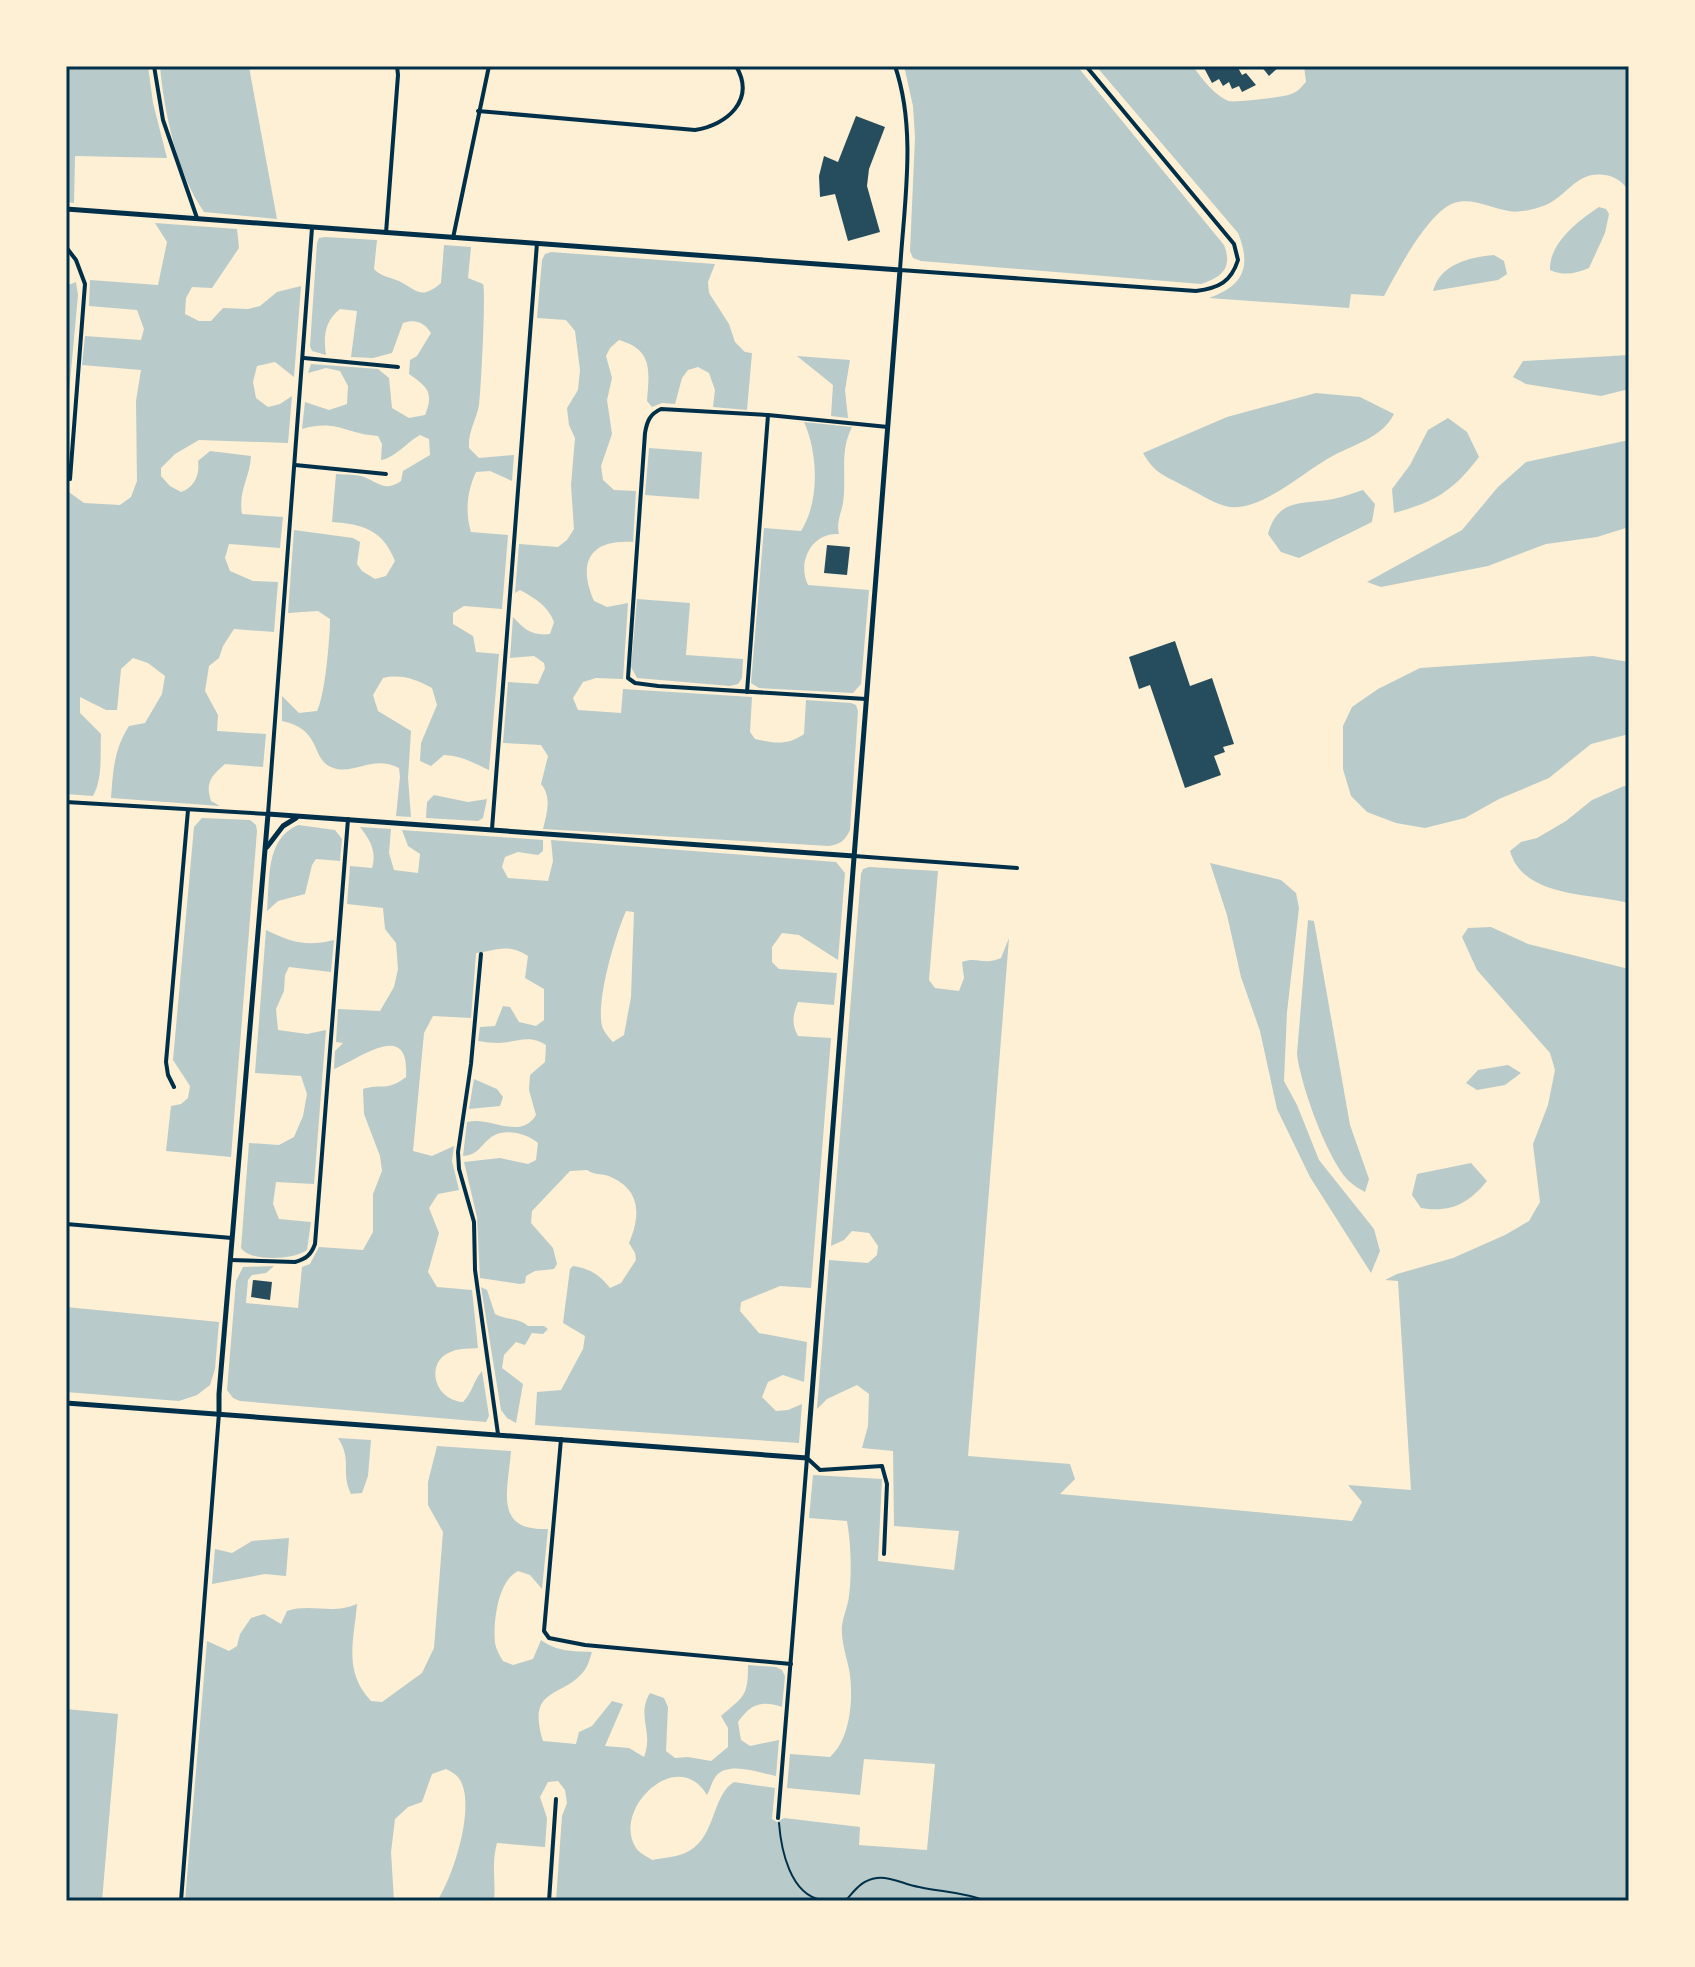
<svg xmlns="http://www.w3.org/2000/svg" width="1695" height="1967" font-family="'Roboto Condensed',sans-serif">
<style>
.green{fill:#b9caca;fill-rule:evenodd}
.building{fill:#264d5e}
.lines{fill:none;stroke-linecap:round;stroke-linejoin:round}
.path{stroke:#003049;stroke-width:2}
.minor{stroke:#003049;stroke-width:4}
.tertiary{stroke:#003049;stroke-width:5}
.neatline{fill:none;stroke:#003049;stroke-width:3}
</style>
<rect width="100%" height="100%" fill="#fdf0d5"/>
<!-- green -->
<g class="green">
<polygon points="66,66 148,66 153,103 167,158 75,156 74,203 66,202"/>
<path d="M160,66L249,67L277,219L204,212C177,174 164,112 160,66Z"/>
<path d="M904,66H1077L1224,245C1233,268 1222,277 1201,284L921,261L913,258L910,251L915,137L913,106Z"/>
<path d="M1096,66H1193C1201,78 1215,96 1229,101C1234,103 1285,97 1291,94C1298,92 1301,87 1306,82L1304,66H1629V191C1624,184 1619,179 1610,176C1575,167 1568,199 1540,207C1531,210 1518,213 1509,211C1493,209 1472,197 1454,203C1428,212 1397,272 1384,296L1351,294L1349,308L1209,298C1243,286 1252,267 1238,233Z"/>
<path d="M1599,207L1606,209L1609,214L1605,233L1589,268C1575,274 1564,276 1550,270C1549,243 1578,221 1599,207Z"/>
<path d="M155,223L237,229L239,248L212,288L192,287L186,298L185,314L199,321H211L223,308L248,309L260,306L277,292L301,286L294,377L275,362L257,366L253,382L256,398L268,407L280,404L292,396L288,443L199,440L175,454L161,468V476L170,486L181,492C195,487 200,474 198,461L210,451L251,456C250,478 238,490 242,514L283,517L280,548L229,544L225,558L230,571L253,581L278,582L274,632L234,629L223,646L219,658L209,666L205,691L218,715L217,731L266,734L263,767L225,764C211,776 205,783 211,801L220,806L111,798C113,771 114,749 129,726L145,723L162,694L165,676L148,663L133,658L121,669L117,710H106L80,697V713L101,734C100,754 103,778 93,796L66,794V490L84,503L120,505L131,497L137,481L136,401L141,370L82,365L85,336L141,340L144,329L137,310L89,306L90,280L158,285L167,242Z"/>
<path d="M325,237L377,240L374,269C382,277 389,277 399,281C418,291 421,300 441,283L444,245L471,247L468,278L483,284C486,292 481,390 479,405C476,421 468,431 469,448L479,458L514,455L512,481L490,471L476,472C467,491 465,512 471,532L508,535L502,609L464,606L453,613V624L473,636L476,652L499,654L489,770C473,763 463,756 444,755L431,766L420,761L421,743L437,705L432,688C415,679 402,674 383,678L373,695L378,711L411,731L408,778L411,817L396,816L400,777L399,768C371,754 353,777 331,767C311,759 322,729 282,721V696L299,713L317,711C325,696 330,638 330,619L318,611L288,613L294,530L353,538L360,542L357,564L362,571L375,579L386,576L395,561C383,530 363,524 332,522L336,474C345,475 356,474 364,477C379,483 385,492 401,481L403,471L430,455L429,439L420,435C407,442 395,458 381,460L382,444L378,436C345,434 338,419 302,429L305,402L329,410L347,404L348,386L340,371L326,368L308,373L311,364L378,369L389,378L392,408L409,418L425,415C434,393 428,387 409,374L410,360L417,356L431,333C424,322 415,319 403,323L392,353L373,358L351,357L357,311L340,309C325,321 323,336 326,355L312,351L310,346L317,243L319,238Z"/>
<path d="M551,252L715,264L708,282L709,293L729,324L735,342L745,352L752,353L747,410L713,407L715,390L709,373L698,367L688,370L682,378L675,404L662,403L652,407L647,401C649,372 654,350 619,340L610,348L606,356L612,378L607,400L612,434L601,466L603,480L614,490L636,491L633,542C590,539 577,562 594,601L607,607L628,603L623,679L596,678L583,682L573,698L578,710L621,713L623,689L752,697L750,732L755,739C774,743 787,746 804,734L806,700L851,703L856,705L858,711L850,830C845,841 840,844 829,846L543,829C547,813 552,797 541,784L548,756L541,745L503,743L508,682L538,684L545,668L544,663L534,656L510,658L513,617C525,630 532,636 550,634L554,622C548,606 535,598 520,590L515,593L519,544L558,547L567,540L574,529L571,485L575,438L569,425L567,408L578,390L580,370L575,331L566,320L537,318L542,260L545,254Z"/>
<path d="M1494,255L1504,261L1507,274L1498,280L1433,291C1440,264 1470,257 1494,255Z"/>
<polygon points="76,282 78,295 66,425 66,286"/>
<polygon points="1629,355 1629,389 1601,396 1526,384 1513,377 1523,361"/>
<polygon points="797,356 850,360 845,390 848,418 831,416 833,385"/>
<path d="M1316,393L1360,397L1394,414C1381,439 1353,444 1329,458C1302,473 1257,515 1225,506C1211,502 1198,493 1186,487C1164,475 1156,475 1143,453L1227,417Z"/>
<path d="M1448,418L1467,432L1479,457C1453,491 1435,502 1394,513L1392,489L1410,465L1428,430Z"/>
<path d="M804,422L852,427C839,452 847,476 843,503C841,515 836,522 839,534C811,532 797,563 808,585L869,590L861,684L853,693L759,688L751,683L764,528L801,531C820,501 818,453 804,422Z"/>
<polygon points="1629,440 1629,527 1597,537 1546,544 1488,566 1381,587 1367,582 1462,530 1498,487 1526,462"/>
<polygon points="649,448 702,452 699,499 645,495"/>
<path d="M1363,490L1375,504L1372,522L1299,558L1281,552L1268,534C1278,497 1303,505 1333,499C1343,497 1353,493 1363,490Z"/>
<polygon points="637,599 690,603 686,655 743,659 742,678 738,684 730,686 637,678 631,667"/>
<polygon points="1593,656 1629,662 1629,734 1591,744 1549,778 1499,799 1465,818 1425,828 1396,823 1367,812 1351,796 1343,769 1343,726 1352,707 1378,689 1420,668"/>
<path d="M1624,786L1629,787V903C1592,893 1523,898 1510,851L1521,842L1537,838L1566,821L1592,800Z"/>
<polygon points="434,795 468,802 487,799 483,818 478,821 426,818 427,802"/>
<polygon points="202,818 250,820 256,825 257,831 231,1157 166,1151 171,1106 181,1104 188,1098 190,1086 173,1060 194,827"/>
<path d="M298,825L335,830L342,839L340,861L316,859L312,865L305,894L278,901L267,911C270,880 265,839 298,825Z"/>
<path d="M360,827L391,829L389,853L394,870L418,873L420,854L408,846L402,830L543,840V851L538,855L518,852L505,857L502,867L508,878L548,881L553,861L551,840L836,862L845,873L838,960L799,935L782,933L772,947V962L779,969L837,973L834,1005L798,1002C793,1015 791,1023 798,1036L831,1038L811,1288L780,1286L741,1302L740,1311L759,1333L807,1342L804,1382L783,1375L768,1382L762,1397L776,1411L788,1410L802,1404L799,1443L535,1425L537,1392L561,1390L583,1349L585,1336L563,1323L570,1269L573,1266C589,1268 600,1275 610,1288L621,1283L636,1260L635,1253L629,1243C640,1217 642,1191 611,1177C603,1173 595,1176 587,1170L570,1171L532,1211L531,1223L553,1248L557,1264L554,1269L535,1271L526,1276L525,1283L520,1284L480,1278L477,1217L464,1162L500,1158L528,1164L536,1160L538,1143C526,1133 502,1127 489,1139C479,1147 478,1155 463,1156L467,1122C491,1116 520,1141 536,1115L529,1090L530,1075L545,1062L546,1045C529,1034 518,1042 499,1043C492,1043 485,1042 478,1041L480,1027L495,1026L503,1006L510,1007L519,1022L536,1026L544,1020V989L525,978L528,956C507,943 498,950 476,953L471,1018L433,1016L424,1033L413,1151L432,1156L454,1146L452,1161L459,1190L438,1194L429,1208L439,1233L428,1272L437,1287L472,1290L478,1348C470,1349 460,1348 453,1351C424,1360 433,1400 463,1402C473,1392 473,1381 482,1371L489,1416L486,1422L240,1401L233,1398L227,1390L236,1281L243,1267L274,1266L266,1273L252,1275L248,1280L246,1303L298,1308L302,1267L310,1264L319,1247L363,1250L373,1232V1194L382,1171L380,1156L364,1114L363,1089C381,1083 387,1092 406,1077C410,1018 360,1059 334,1069L335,1051L343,1043L336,1042L338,1009L380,1011L394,987L398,969L396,943L385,929L383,908L347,904L350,866L372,868C377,851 370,840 360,827ZM626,911L634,912L631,997L624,1035L613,1042C609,1038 604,1032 602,1026C596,1000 615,936 626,911Z"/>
<polygon points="1210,863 1281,880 1296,893 1299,908 1287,1012 1284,1081 1297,1105 1319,1160 1374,1229 1380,1251 1371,1273 1310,1177 1277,1109 1260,1031 1241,977 1227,915"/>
<path d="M869,867L938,871L929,980L935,988L959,991L964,978L962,962C978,956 983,966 1001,958L1009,938L968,1456L1070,1464L1075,1479L1060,1494L1352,1521L1362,1502L1348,1485L1411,1490L1398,1281L1385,1280L1397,1274L1453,1258L1505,1235L1529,1221L1540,1202L1533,1144L1548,1105L1555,1070L1550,1053L1477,970L1462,937L1468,928L1491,927L1528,944L1629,969V1901H556L562,1816L567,1803L565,1790L558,1781L548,1782L540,1797L547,1818L545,1847L497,1843C491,1866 496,1879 494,1901H437C453,1878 479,1799 457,1776C454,1773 450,1771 446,1769L432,1774L422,1802L408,1807L395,1819L391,1852L394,1901H185L207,1641L229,1651L237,1646L240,1634L251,1618L264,1614L281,1624L287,1611C311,1603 332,1615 357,1604C354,1641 343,1671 371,1701L382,1702L422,1673L434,1648L443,1532L428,1505V1482L437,1446L511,1451C508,1491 493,1531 548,1529L542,1589L530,1575L518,1571C498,1581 493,1621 495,1643C496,1649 500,1656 503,1661L513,1665L533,1659L541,1640C557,1652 574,1651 592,1652C590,1658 588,1666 584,1671C562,1699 526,1686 543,1741L576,1744L579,1732L592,1726L612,1701L623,1704L605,1746L629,1748L644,1757C654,1732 636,1716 650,1693L664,1698L668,1707L666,1751L675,1758L688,1757L711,1761L728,1747V1728L721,1716C744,1696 748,1697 748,1665L776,1667L782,1670L785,1676L782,1707C761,1700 751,1704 738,1722L741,1740L750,1746L779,1740L776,1776C759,1773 729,1761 716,1776C712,1781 710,1790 707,1795C677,1745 611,1810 636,1848C639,1853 648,1857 652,1860C663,1858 679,1857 689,1851C716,1836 712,1795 734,1782L775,1788L772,1819L777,1822L784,1818L860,1827L859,1845L927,1850L935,1764L864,1759L860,1795L787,1788L790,1754L830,1757C851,1739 854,1696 849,1669C846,1655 841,1641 842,1626C843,1616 848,1606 849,1596C852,1573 851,1544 847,1521L809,1518L813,1475L882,1479L878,1561L954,1570L959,1531L894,1526L893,1451L862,1448L868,1426L869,1394L857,1385L827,1399L817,1409L829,1260L868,1263L877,1255L878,1246L869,1233L852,1231L844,1240L831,1246L861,874L863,869Z"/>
<path d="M1308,920L1314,921L1350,1125L1369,1179L1365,1192C1360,1189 1354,1186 1350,1182C1328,1162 1300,1083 1297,1054Z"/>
<path d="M266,930C291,942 305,947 334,940L331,972L289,967L285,975L284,991L276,1009L278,1030L307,1034L326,1030L314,1184L276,1182L273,1204L279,1219L311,1222L307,1250C294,1260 250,1262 241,1248L249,1143L279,1145L294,1137L303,1116L307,1094L301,1076L255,1073Z"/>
<polygon points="1508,1065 1521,1073 1505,1085 1477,1090 1466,1083 1478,1070"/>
<polygon points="474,1079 497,1089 503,1097 500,1106 469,1109"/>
<path d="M1471,1163L1487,1181C1469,1203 1451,1213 1421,1208L1412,1195L1417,1174Z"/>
<path d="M481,1287L487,1290L495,1314C506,1320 519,1318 528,1326H544L548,1329L543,1334L532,1333L525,1345L516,1342L504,1355L502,1368L523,1384L516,1423L507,1418L501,1410Z"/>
<polygon points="66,1307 219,1322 215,1369 210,1385 197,1395 179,1401 66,1392"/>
<path d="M338,1438L371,1440L368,1476L362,1493L351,1494C340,1470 353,1462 338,1438Z"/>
<polygon points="289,1538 286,1576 265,1574 212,1584 215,1549 232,1553 252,1541"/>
<polygon points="66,1709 118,1714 102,1901 66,1901"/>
</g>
<!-- building -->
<g class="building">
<polygon points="1203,66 1237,66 1242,75 1246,73 1256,85 1242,92 1239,86 1232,89 1229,82 1223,86 1219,79 1212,83"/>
<polygon points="1261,66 1280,66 1269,76"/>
<polygon points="856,116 885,127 869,169 867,186 880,232 848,241 835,194 820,197 819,176 824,156 838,162"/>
<polygon points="827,545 850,547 847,575 824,573"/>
<polygon points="1175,641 1190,686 1212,678 1234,744 1223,747 1225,752 1214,756 1221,775 1185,788 1150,685 1139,689 1129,657"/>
<polygon points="253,1280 272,1282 270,1300 251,1297"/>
</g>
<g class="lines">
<!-- path -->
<path class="path" d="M779,1823C781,1849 790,1895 822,1900C830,1902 839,1900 847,1899C856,1889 862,1880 877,1878C891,1876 905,1885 919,1887C942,1892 964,1892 986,1901"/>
<!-- minor -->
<g class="minor">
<polyline points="154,66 163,120 197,218"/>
<path d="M895,66C917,130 904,204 900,270L1196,291C1219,288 1231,282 1238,260L1234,244L1086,66"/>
<path d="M478,111L695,130C727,125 756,100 736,66"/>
<polyline points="386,233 398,75 397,66"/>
<polyline points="453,238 489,66"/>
<polyline points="66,247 76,260 85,284 70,479"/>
<polyline points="304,358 398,367"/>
<polyline points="295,465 386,474"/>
<polyline points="747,692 768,415"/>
<path d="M866,699L658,686L635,683L628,678L645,433C647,421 650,414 661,409L768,415L888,427"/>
<polyline points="66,802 268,814 312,228"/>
<polyline points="492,829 537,243"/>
<polyline points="854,856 1017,868"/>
<polyline points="481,954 471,1064 458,1152 459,1169 474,1222 475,1270 498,1434"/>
<polyline points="174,1087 168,1075 166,1062 188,810"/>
<polyline points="66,1224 232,1238"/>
<path d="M230,1260L295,1262C306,1259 311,1255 315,1244L348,819"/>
<polyline points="561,1439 544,1631 549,1638 585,1645 791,1664"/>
<polyline points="807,1458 820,1470 882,1466 887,1484 884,1554"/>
<polyline points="778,1818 807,1458"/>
<polyline points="181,1901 219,1413"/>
<polyline points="549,1901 556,1799"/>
</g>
<!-- tertiary -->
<g class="tertiary">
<polyline points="66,209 900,270 807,1458 66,1403"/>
<polyline points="267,847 283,826 296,818"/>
<polyline points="219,1413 219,1394 268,814 854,856"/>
</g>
</g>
<!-- border -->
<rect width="1695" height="1967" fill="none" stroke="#fdf0d5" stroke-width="136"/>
<rect x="68" y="68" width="1559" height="1831" class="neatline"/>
</svg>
